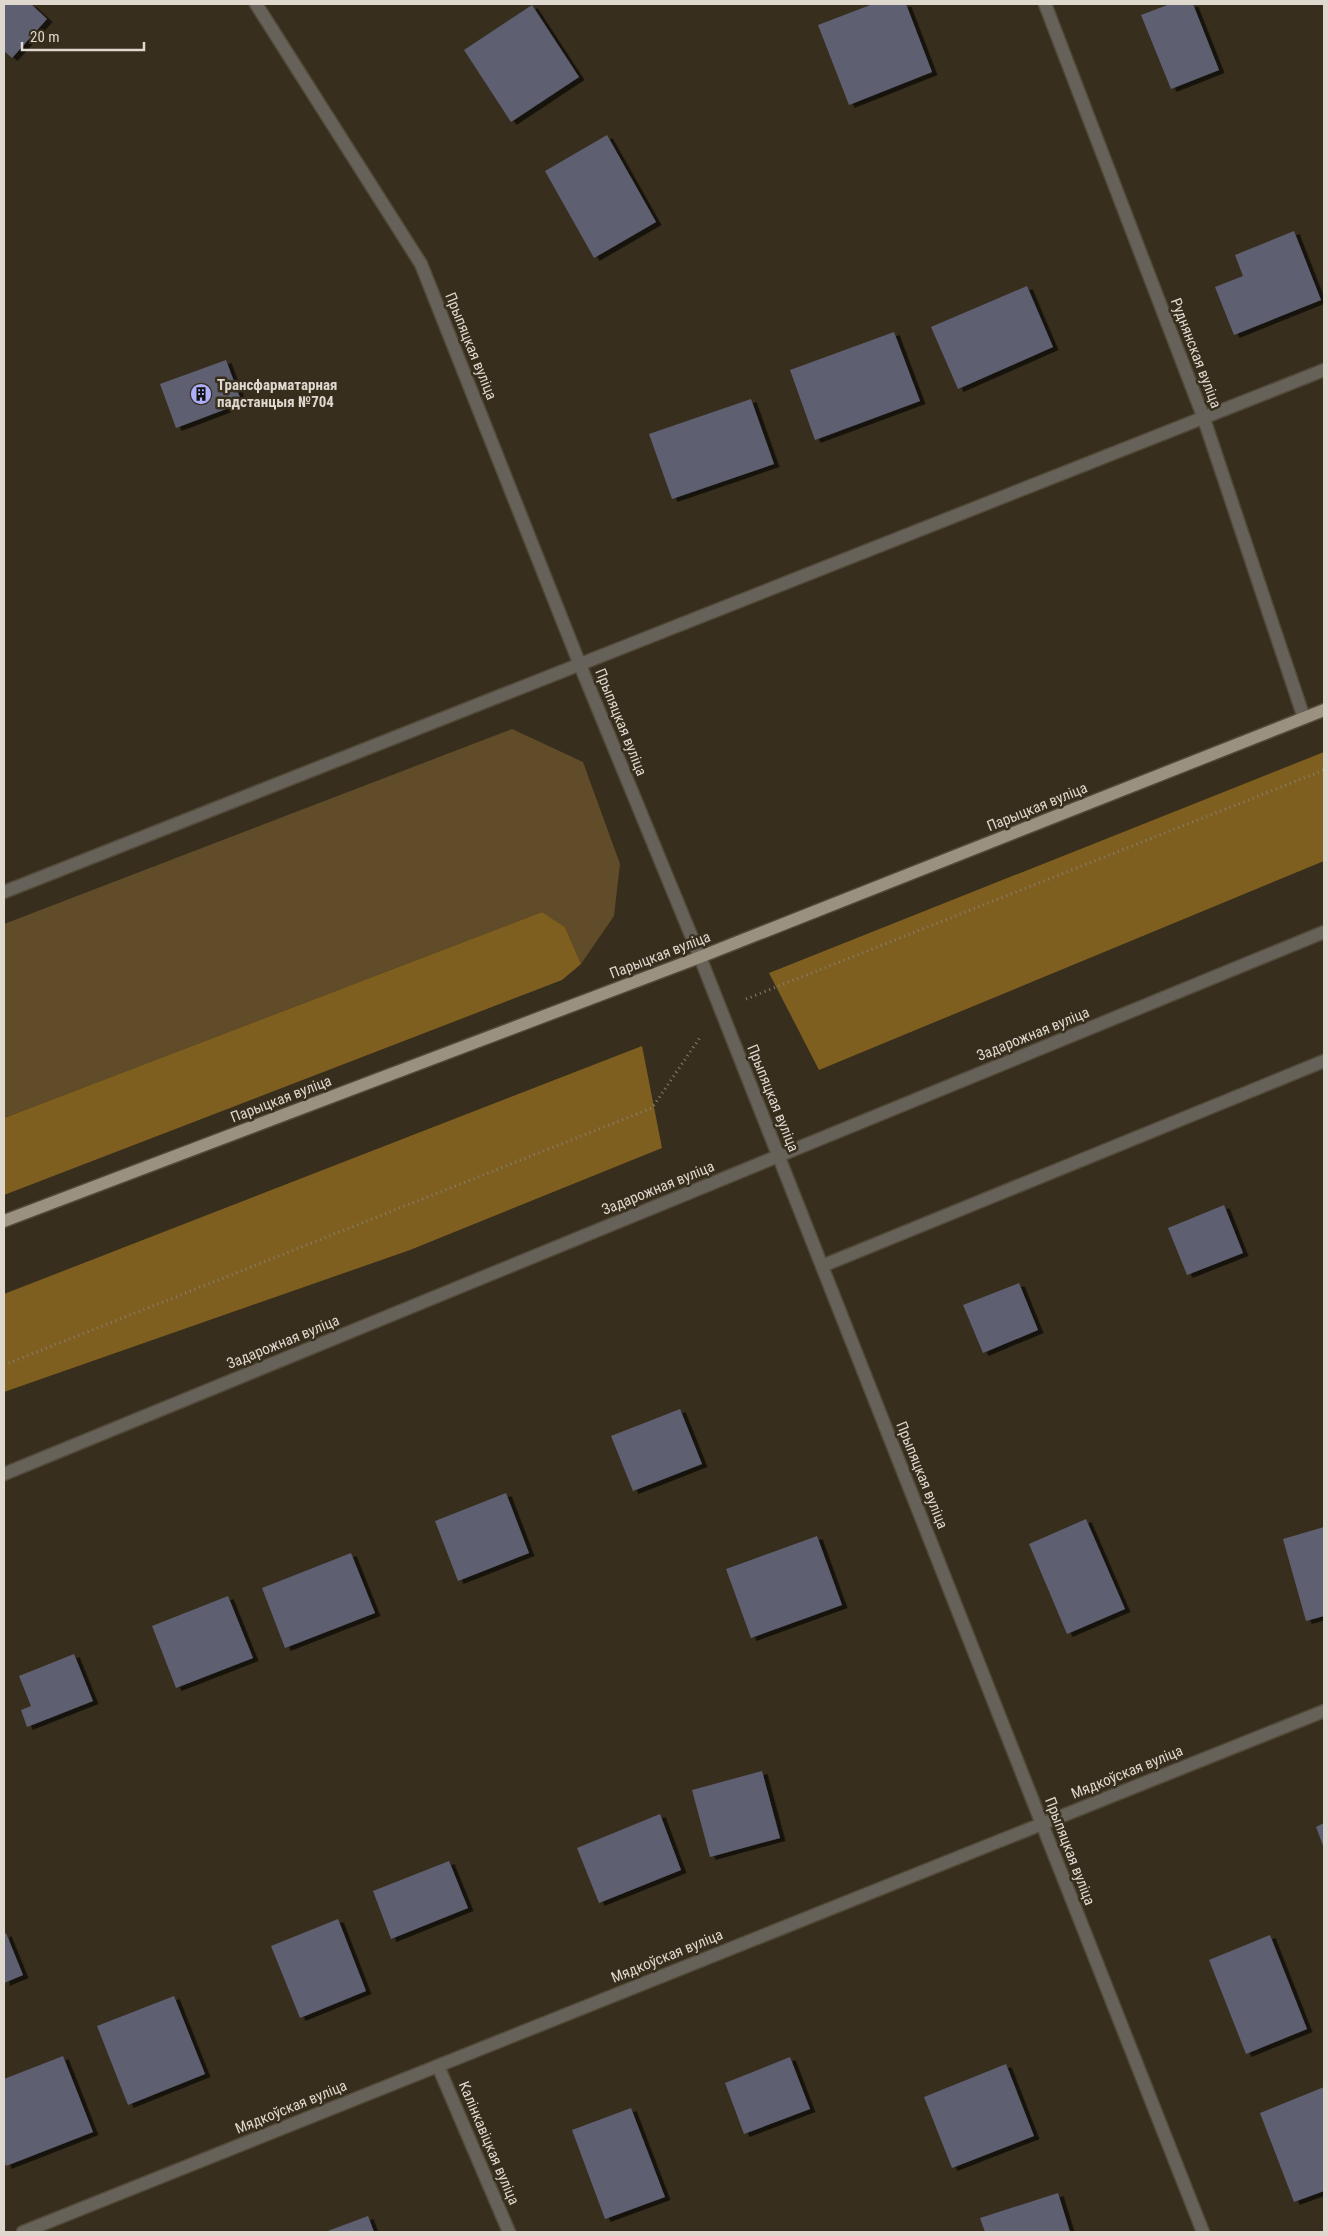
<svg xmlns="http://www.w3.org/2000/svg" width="1328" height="2236" font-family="'Roboto Condensed',sans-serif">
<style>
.green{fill:#604c29}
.forest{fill:#7f5f1f}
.building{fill:#5e5f72;filter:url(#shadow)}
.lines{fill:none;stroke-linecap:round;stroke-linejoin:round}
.minor-casing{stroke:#524939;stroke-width:15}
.major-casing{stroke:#524939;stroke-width:15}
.path{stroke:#867f71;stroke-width:3;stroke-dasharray:1 4;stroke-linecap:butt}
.minor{stroke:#666159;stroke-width:12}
.major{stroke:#9b9181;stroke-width:12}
.labels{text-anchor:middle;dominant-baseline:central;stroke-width:5;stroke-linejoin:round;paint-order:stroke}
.street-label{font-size:15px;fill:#ded8ce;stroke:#372e1d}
.poi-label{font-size:15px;font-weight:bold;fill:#ded8ce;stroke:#372e1d;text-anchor:start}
</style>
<defs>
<filter id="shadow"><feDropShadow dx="5.5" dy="3" stdDeviation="0" flood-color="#0009"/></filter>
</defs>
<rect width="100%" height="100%" fill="#372e1d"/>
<!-- green -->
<polygon class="green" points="512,729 583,762 620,864 614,916 581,964 565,927 542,912 4,1118 4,924"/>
<!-- forest -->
<g class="forest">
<polygon points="1324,752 1324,861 819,1070 769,973"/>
<polygon points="542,912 565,927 581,964 562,980 4,1195 4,1118"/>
<polygon points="642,1046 662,1148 410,1250 4,1392 4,1294"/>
</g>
<!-- building -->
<g class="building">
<polygon points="4,4 31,4 47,19 12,58 4,51"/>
<polygon points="873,4 906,4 932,72 849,105 818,25"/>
<polygon points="1170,4 1193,4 1219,70 1171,89 1141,15"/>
<polygon points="532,5 579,77 511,122 464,50"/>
<polygon points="607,135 656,222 594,258 545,171"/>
<polygon points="1294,231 1321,300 1234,335 1215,287 1243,276 1235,255"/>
<polygon points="1027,286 1053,347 958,389 931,327"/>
<polygon points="894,332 920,401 815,440 790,370"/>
<polygon points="226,360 242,403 176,428 160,384"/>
<polygon points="751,399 774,464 672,499 649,434"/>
<polygon points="1224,1205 1243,1253 1187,1275 1168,1228"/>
<polygon points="1019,1283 1038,1330 983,1353 963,1305"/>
<polygon points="680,1409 702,1464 633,1491 611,1436"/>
<polygon points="506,1493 529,1553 458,1581 435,1521"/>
<polygon points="1086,1519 1125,1609 1067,1634 1029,1544"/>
<polygon points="1324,1527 1324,1616 1306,1621 1283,1539"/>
<polygon points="817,1536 842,1605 751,1638 726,1569"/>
<polygon points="351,1553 375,1613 285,1648 262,1588"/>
<polygon points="228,1596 253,1658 176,1688 152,1626"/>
<polygon points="74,1654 93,1701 27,1727 21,1710 31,1706 19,1676"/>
<polygon points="762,1771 780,1838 710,1857 692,1790"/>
<polygon points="660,1814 681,1870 599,1903 577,1848"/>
<polygon points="1324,1823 1324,1848 1316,1827"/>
<polygon points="449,1861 468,1908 391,1939 373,1891"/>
<polygon points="338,1919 366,1991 300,2018 271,1946"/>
<polygon points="6,1933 23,1975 4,1983 4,1934"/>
<polygon points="1270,1935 1307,2029 1246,2054 1209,1960"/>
<polygon points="174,1996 205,2074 128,2105 97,2026"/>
<polygon points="63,2056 93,2132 6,2166 4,2160 4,2079"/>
<polygon points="790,2057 810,2109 744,2134 725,2083"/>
<polygon points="1006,2064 1034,2136 952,2168 924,2097"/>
<polygon points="1324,2087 1324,2191 1294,2202 1260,2113"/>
<polygon points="631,2108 665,2197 605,2219 572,2130"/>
<polygon points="1058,2193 1070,2232 985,2232 980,2218"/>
<polygon points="368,2216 374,2232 325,2232"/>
</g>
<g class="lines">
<!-- minor casing -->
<g class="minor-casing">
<g id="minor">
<polyline points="256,4 421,264 580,665 700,957 1203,2232"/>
<polyline points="1045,4 1203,416 1304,718"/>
<polyline points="4,892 1324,370"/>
<polyline points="822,1266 1324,1061"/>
<polyline points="4,1474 1324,932"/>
<polyline points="438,2066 509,2232"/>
<polyline points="23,2232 1324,1711"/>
</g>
</g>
<!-- major casing -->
<g class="major-casing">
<polyline id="major" points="4,1221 700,957 1324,710"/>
</g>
<!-- path -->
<g class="path">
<polyline points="746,999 1324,770"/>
<polyline points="4,1365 652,1108 701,1036"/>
</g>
<!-- minor -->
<use href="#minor" class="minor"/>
<!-- major -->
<use href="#major" class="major"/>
</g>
<!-- icons -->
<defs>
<g id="building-disc" transform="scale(1.125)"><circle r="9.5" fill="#aeaefb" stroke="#372e1d"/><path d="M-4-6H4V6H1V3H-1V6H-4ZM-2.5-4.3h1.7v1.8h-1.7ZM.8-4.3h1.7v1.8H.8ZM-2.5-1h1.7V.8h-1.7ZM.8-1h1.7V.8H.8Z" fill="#111"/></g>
</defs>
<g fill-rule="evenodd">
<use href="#building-disc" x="201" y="394"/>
</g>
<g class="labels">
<!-- street labels -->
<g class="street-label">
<text transform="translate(471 346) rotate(68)">Прыпяцкая вуліца</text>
<text transform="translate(1196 353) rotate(69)">Руднянская вуліца</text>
<text transform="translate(621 722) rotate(68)">Прыпяцкая вуліца</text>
<text transform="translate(1037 807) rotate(-22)">Парыцкая вуліца</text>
<text transform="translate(660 955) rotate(-21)">Парыцкая вуліца</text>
<text transform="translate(1033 1034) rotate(-22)">Задарожная вуліца</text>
<text transform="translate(773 1098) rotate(68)">Прыпяцкая вуліца</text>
<text transform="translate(281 1099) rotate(-21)">Парыцкая вуліца</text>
<text transform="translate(658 1188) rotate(-22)">Задарожная вуліца</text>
<text transform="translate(283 1342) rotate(-22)">Задарожная вуліца</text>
<text transform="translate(922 1475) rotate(68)">Прыпяцкая вуліца</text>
<text transform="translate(1127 1772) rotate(-22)">Мядкоўская вуліца</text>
<text transform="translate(1070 1851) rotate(69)">Прыпяцкая вуліца</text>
<text transform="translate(667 1956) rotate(-22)">Мядкоўская вуліца</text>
<text transform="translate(291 2107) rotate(-22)">Мядкоўская вуліца</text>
<text transform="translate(489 2143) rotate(67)">Калінкавіцкая вуліца</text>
</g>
<!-- poi labels -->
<g class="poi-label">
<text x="217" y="385">Трансфарматарная<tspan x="217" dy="17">падстанцыя №704</tspan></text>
</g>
</g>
<!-- border -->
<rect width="1328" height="2236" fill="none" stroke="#ded8ce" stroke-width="10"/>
<!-- scale -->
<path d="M22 42v8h122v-8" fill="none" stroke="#ded8ce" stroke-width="2.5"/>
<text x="30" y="42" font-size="15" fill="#ded8ce" stroke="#372e1d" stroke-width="4" paint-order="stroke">20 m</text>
</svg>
